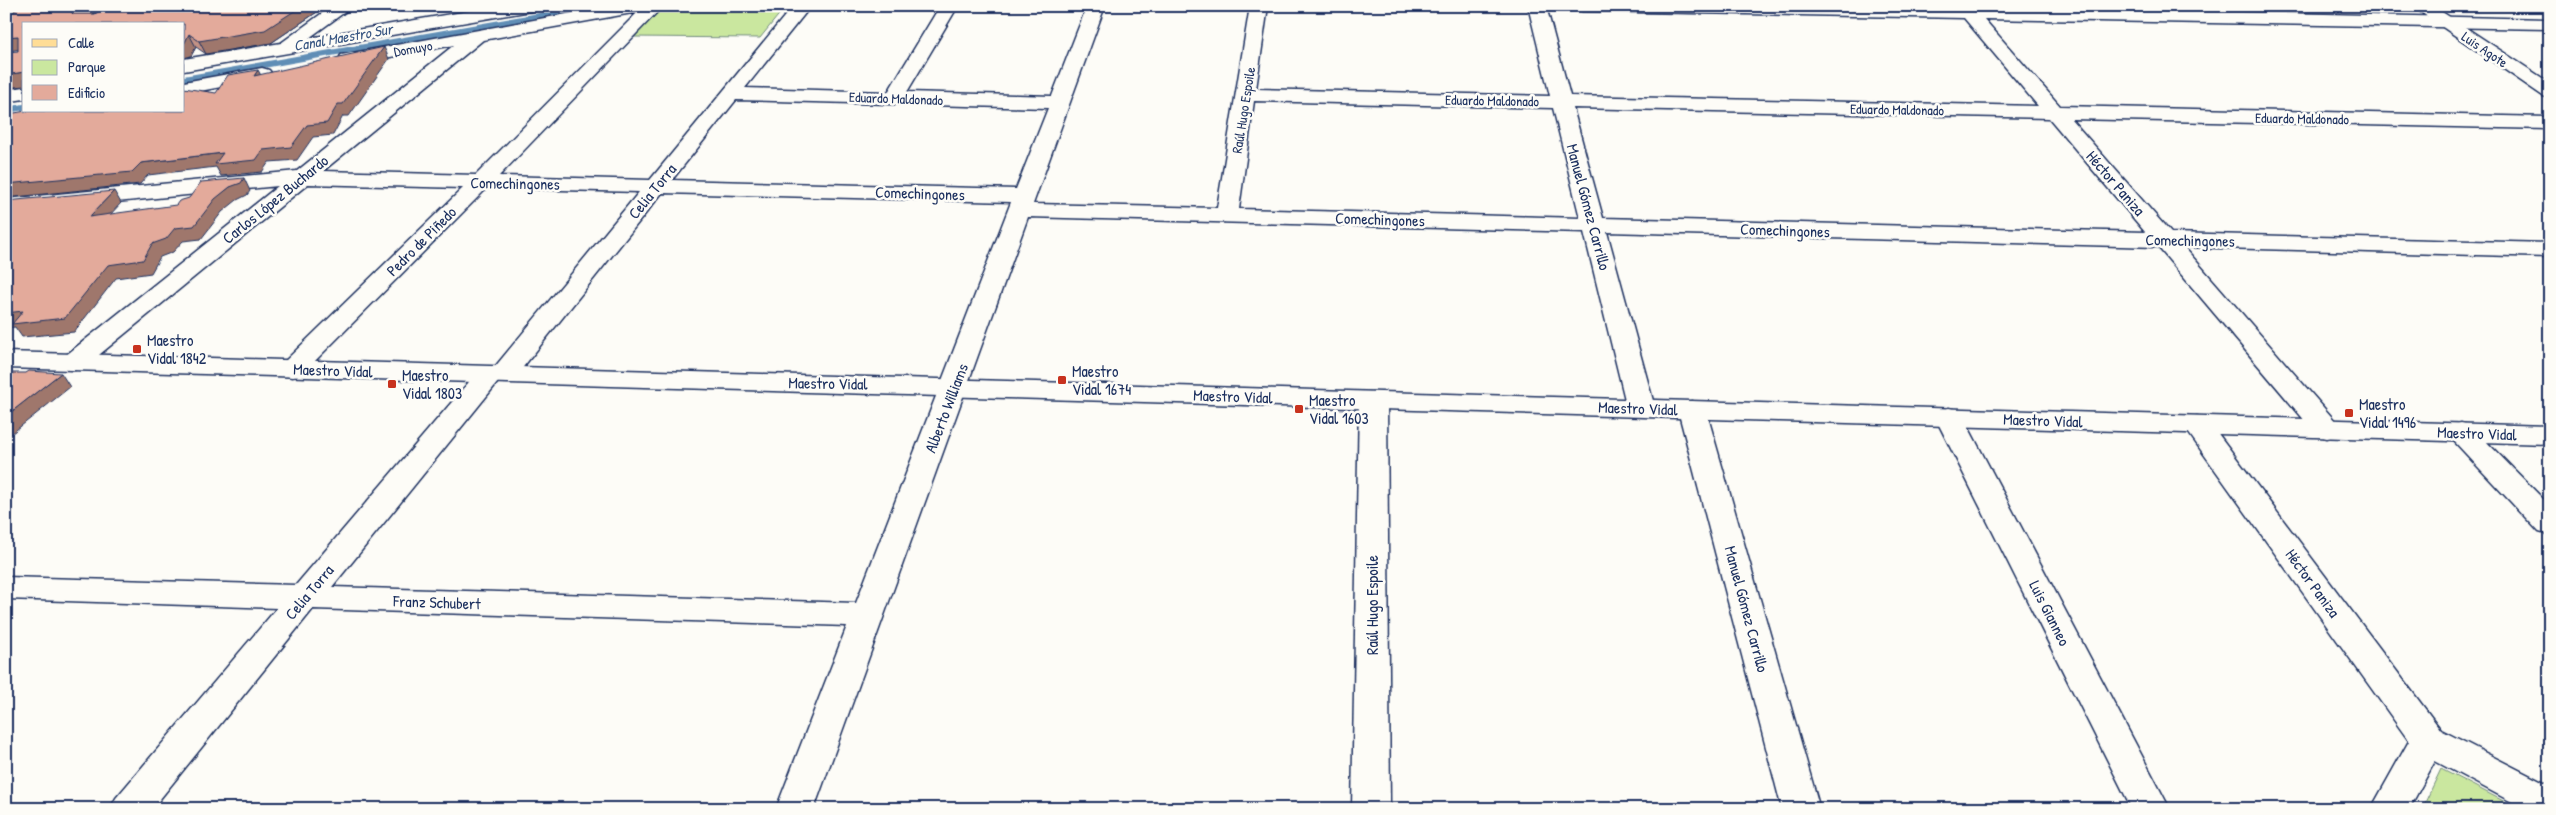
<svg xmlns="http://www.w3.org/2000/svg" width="2556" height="815" font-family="'Patrick Hand',sans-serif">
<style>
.green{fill:#cae79f;stroke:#728b7e}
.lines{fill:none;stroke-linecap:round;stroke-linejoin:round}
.stream{stroke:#618eb6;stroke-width:6}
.minor-casing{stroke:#1b2f5e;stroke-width:3}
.secondary-casing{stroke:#1b2f5e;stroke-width:3}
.primary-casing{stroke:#1b2f5e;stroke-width:3}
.minor{fill:#fdfcf7;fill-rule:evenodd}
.secondary{fill:#fdfcf7;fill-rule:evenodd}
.primary{fill:#ffdd96;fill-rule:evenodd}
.wall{fill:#c39285;stroke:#1b2f5e}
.shaded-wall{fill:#9f776c;stroke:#1b2f5e}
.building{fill:#e3aa9b;stroke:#1b2f5e}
.poi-dot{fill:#c8321e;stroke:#fdfcf7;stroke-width:2}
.labels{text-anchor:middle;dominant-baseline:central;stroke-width:5;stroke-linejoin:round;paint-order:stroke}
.far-street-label{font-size:14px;fill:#1b2f5e;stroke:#fdfcf7}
.far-water-label{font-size:15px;font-style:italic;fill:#385682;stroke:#fdfcf7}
.street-label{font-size:16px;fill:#1b2f5e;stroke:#fdfcf7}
.poi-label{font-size:16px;fill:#1b2f5e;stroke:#fdfcf7;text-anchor:start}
</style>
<rect width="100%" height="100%" fill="#fdfcf7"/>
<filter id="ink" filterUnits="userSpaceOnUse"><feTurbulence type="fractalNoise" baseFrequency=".02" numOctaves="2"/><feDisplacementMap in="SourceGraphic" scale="10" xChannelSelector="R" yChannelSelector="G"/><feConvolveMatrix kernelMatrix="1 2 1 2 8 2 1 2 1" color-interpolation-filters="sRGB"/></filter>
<g filter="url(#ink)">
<!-- green -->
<g class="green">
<polygon points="686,6 786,6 760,38 632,37 657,12"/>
<polygon points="2441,769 2519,809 2422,809"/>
</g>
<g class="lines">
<!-- stream -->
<g class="stream">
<polyline points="184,79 596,6"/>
<polyline points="6,110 24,107"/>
</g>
<!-- minor casing -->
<g class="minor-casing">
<g id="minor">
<polygon points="332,6 353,6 309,38 498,6 540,6 531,11 184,71 184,59 281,43"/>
<path d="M611,6H663L499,176L650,180L793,6H811L745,88L888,92L940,6H958L907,92L1052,96L1087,6H1105L1033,204L1217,208L1250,6H1268L1256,89L1550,96L1528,6H1546L1570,96L2038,106L1964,18L1582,11L1573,6H1973L2550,19V29L1984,19L2060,106L2550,117V129L2071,119L2171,233L2550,243V257L2184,247L2337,423L2341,429L2337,435L2327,438L2317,435L2158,247L1607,232L1655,408L1651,414L1641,416L1631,414L1627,408L1584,232L1028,217L814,809H776L847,626L313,609L152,809H110L116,798L277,608L6,599V577L296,585L480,369L494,368L639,192L487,188L301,375L292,377L283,375L279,369L283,363L463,188L308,184L83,368L74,370L65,368L61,362L65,356L278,186L6,213V199L297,171L454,45L348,65L341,63L339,59L341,55ZM638,12L476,175L323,171L483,40ZM736,100L1048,108L1016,189L672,180ZM1254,101L1553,108L1580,218L1239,209ZM1573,108L2049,118L2145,232L1603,218ZM662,193L1011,202L856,603L332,587L498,382L512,381Z"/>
<polygon points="262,68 269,70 272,74 269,78 184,94 184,82"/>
<polygon points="24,87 24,99 6,102 6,90"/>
<polygon points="1373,392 1383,394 1387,400 1390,809 1352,809 1359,400 1363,394"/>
<polygon points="1692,401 1702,404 1706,410 1820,809 1782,809 1678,410 1682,404"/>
<polygon points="1949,408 1959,411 1963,417 2170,809 2132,809 1935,417 1939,411"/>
<polygon points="2197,416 2207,419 2441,730 2550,786 2550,809 2525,809 2435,761 2409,809 2371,809 2409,741 2183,425 2187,419"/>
<polygon points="2461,423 2471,426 2550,506 2550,535 2539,532 2451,438 2447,432 2451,426"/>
</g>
</g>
<!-- secondary casing -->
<g class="secondary-casing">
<g id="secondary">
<polygon points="2412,6 2433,6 2550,83 2550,98 2543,96"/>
<polygon points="6,352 2550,426 2550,444 6,368"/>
</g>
</g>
<!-- primary casing -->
<g class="primary-casing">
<polygon id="primary" points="6,6 21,6 12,15 6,16"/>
</g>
<!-- minor -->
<use href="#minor" class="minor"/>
<!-- secondary -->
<use href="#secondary" class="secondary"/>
<!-- primary -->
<use href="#primary" class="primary"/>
</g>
<!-- wall -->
<polygon class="wall" points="21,6 104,6 93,14 95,14 107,6 326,6 271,43 206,54 196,47 191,56 184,24 24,86 18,51"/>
<!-- shaded-wall -->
<g class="shaded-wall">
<polygon points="79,6 104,6 78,24 71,12"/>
<polygon points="302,6 326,6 271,43 206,54 199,41"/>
<polygon points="189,34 196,47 191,56 184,58 184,44"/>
<polygon points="18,36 24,49 6,51 6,37"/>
<polygon points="384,47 389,59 349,116 343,116 333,135 313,137 297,160 269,162 262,172 221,176 216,167 148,175 140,184 6,198 6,184 141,163 223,153 263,150 307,125 338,104"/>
<polygon points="258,70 264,81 254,76"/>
<polygon points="24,72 24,86 6,88 6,75"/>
<polygon points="244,178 250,191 247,195 237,200 222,212 201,239 183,241 173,252 160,257 151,273 116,278 74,332 22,337 15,327 6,328 6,313 152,244 175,228 230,187"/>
<polygon points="114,191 121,203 96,230 89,217"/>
<polygon points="61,373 70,387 6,438 6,416"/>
</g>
<!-- building -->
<g class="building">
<polygon points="21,6 79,6 71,12 73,14 95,14 107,6 302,6 265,30 199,41 189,34 184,44 184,24 24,24 24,72 6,75 6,52 18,51 18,36 6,37 6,17"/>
<polygon points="384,47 343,104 338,104 327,123 307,125 291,147 263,150 256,160 215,164 223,153 141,163 132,172 6,184 6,116 9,114 26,111 184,111 184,88 216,93 228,75 258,70 254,76"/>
<polygon points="244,178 241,183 230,187 215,199 194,226 175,228 166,239 152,244 143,260 108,265 65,318 12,324 23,311 6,313 6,201 114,191 89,217 176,205 179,201 189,198 201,182"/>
<polygon points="29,371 61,373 6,416 6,373 26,373"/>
</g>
</g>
<!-- markers -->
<g class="poi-dot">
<rect x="132" y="344" width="10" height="10" rx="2.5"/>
<rect x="1057" y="375" width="10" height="10" rx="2.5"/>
<rect x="387" y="379" width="10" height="10" rx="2.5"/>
<rect x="1294" y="404" width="10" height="10" rx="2.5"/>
<rect x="2344" y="408" width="10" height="10" rx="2.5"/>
</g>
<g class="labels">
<!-- far-street labels -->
<g class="far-street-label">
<text transform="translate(413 48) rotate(-10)">Domuyo</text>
<text transform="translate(2485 49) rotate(34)">Luis Agote</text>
<text transform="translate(896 98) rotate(2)">Eduardo Maldonado</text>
<text transform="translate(1492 100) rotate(1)">Eduardo Maldonado</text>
<text transform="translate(1897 109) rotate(1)">Eduardo Maldonado</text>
<text transform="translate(1243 110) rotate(-81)">Raúl Hugo Espoile</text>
<text transform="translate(2302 118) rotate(1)">Eduardo Maldonado</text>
</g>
<!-- far-water labels -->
<g class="far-water-label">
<text transform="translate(343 37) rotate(-10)">Canal Maestro Sur</text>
</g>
<!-- street labels -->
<g class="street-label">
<text transform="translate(515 183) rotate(1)">Comechingones</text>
<text transform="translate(2116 183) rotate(49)">Héctor Paniza</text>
<text transform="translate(652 191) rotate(-51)">Celia Torra</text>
<text transform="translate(920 193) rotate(2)">Comechingones</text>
<text transform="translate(275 199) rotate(-39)">Carlos López Buchardo</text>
<text transform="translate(1589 207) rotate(75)">Manuel Gómez Carrillo</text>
<text transform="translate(1380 219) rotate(2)">Comechingones</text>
<text transform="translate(1785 230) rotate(2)">Comechingones</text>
<text transform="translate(2190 240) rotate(1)">Comechingones</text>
<text transform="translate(421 241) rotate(-45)">Pedro de Piñedo</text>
<text transform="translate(333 370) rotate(2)">Maestro Vidal</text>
<text transform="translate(828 383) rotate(1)">Maestro Vidal</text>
<text transform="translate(1233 396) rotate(2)">Maestro Vidal</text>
<text transform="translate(946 408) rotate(-69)">Alberto Williams</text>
<text transform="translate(1638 408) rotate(2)">Maestro Vidal</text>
<text transform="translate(2043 420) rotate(2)">Maestro Vidal</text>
<text transform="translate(2477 433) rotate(2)">Maestro Vidal</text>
<text transform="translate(2313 583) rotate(54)">Héctor Paniza</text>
<text transform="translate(309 592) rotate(-50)">Celia Torra</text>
<text transform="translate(437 602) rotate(2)">Franz Schubert</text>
<text transform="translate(1372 605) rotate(-90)">Raúl Hugo Espoile</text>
<text transform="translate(1747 609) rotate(75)">Manuel Gómez Carrillo</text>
<text transform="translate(2050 613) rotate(63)">Luis Gianneo</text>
</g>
<!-- poi labels -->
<g class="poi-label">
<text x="147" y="340">Maestro<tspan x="147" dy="18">Vidal 1842</tspan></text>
<text x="1072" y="371">Maestro<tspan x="1072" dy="18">Vidal 1674</tspan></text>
<text x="402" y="375">Maestro<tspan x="402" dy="18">Vidal 1803</tspan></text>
<text x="1309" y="400">Maestro<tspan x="1309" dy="18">Vidal 1603</tspan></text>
<text x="2359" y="404">Maestro<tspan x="2359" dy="18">Vidal 1496</tspan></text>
</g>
</g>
<!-- margin -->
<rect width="2556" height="815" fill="none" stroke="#fdfcf7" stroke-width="25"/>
<rect x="12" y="12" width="2531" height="790" fill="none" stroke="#1b2f5e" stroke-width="2" filter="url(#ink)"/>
<!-- legend -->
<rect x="22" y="22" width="162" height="90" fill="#fdfcf7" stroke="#a3aaba"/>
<rect x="32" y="39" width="25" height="8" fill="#ffdd96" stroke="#a3aaba"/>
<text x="68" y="48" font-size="15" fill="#1b2f5e">Calle</text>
<rect x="32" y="60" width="25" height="15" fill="#cae79f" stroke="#a3aaba"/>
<text x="68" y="72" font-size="15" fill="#1b2f5e">Parque</text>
<rect x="32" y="85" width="25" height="15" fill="#e3aa9b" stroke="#a3aaba"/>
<text x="68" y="98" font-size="15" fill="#1b2f5e">Edificio</text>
</svg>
